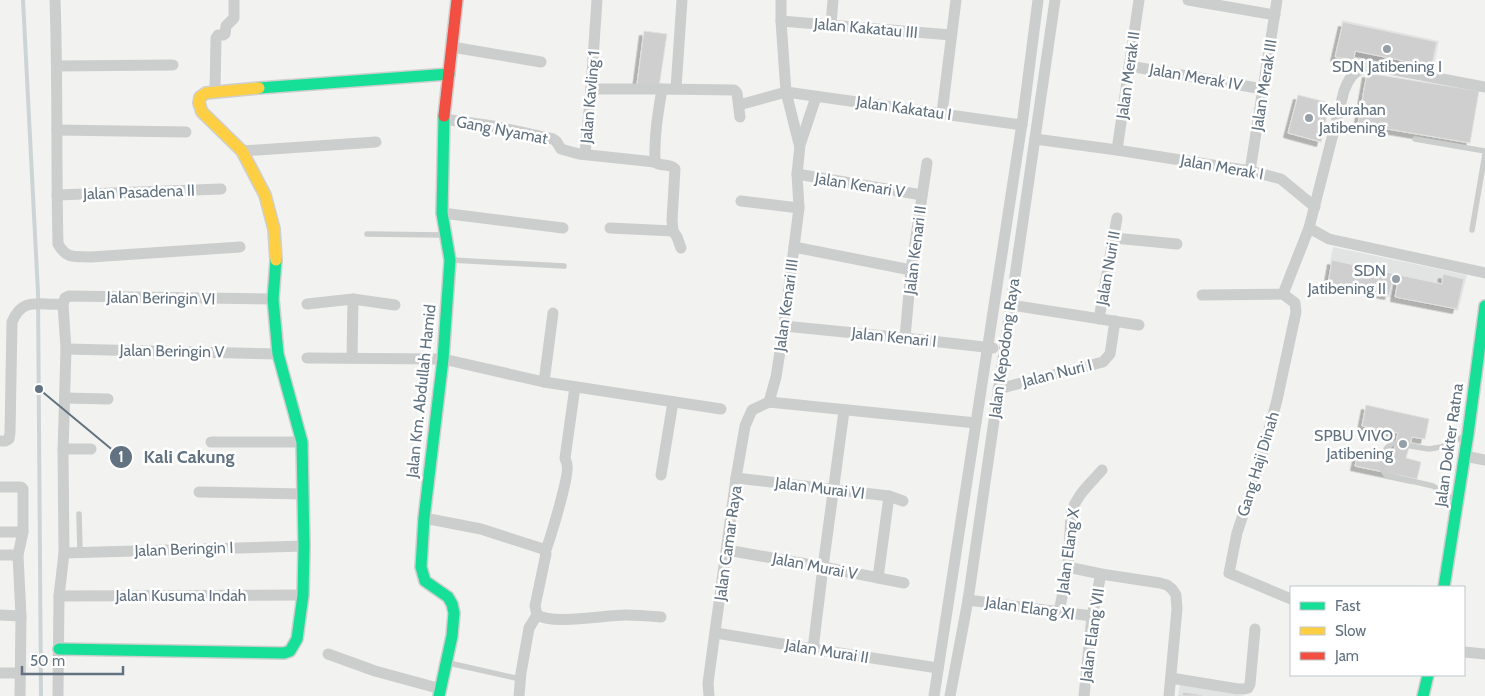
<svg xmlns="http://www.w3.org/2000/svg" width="1485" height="696" font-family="Cabin,sans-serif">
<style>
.built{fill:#e2e4e3}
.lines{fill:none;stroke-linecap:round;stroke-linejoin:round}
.stream{stroke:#ccd4d6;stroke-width:4}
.building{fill:#cecfce;stroke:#e2e2e0;filter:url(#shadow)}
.fast-casing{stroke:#cecfcf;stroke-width:14}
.slow-casing{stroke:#cecfcf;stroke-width:14}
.jam-casing{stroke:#cecfcf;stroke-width:14}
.lane{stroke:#cccdcd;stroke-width:5.5}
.street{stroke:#cccdcd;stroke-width:11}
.fast{stroke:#16e098;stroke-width:11}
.slow{stroke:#ffcf43;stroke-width:11}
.jam{stroke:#f24e42;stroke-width:11}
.poi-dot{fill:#949fa7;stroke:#fff;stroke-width:2}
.labels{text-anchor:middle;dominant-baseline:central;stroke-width:5;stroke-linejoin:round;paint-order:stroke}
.street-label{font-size:16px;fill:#627280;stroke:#fff}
.poi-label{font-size:16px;fill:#627280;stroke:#fff;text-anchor:end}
.leader{fill:none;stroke:#627280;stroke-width:2}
.callout-dot{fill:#627280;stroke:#fff;stroke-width:2}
.mark-label{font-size:15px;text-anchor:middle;font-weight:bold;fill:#fff}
.callout-label{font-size:18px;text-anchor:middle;font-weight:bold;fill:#627280;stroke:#fff;stroke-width:5;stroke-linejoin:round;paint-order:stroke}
</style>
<defs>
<filter id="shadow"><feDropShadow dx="-4.5" dy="4.5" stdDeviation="0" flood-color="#0004"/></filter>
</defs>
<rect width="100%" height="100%" fill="#f2f3f0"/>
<!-- built -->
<g class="built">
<polygon points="1342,20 1439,41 1432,75 1334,58"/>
<polygon points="1333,247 1467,275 1458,311 1326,284"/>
<polygon points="1180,683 1245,696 1178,696"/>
</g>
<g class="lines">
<!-- stream -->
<polyline class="stream" points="23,0 38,293 41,696"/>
</g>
<!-- building -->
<g class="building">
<polygon points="1343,22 1437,42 1430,73 1408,69 1409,62 1355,51 1354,60 1335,57"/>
<polygon points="644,31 667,34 659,87 637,84"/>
<polygon points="1367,73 1479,91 1470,143 1358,124"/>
<polygon points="1298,95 1330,103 1321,142 1288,133"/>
<polygon points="1332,260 1394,274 1389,295 1328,283"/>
<polygon points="1443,274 1464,279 1457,309 1395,297 1399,275 1442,284"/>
<polygon points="1366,405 1429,419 1425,439 1412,437 1406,458 1421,462 1417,479 1355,466 1359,448 1393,457 1398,433 1362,426"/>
<polygon points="1183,692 1203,695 1203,696 1182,696"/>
</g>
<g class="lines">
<!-- fast casing -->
<g class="fast-casing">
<g id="fast">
<polyline points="259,88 449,74"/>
<polyline points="1444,587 1468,434 1485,306"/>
<polyline points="59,649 284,653 290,651 297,639 303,595 304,546 302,442 278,354 273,299 276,260"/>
<polyline points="439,696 452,636 454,613 452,604 448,597 425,581 421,567 424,518 443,359 450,260 442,213 444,116"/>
<polyline points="1423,696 1428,675"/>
</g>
</g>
<!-- slow casing -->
<g class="slow-casing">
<polyline id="slow" points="259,88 206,93 200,97 199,103 202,112 242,151 265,195 274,229 276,260"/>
</g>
<!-- jam casing -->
<g class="jam-casing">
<polyline id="jam" points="444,116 457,0"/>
</g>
<!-- lane -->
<g class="lane">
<polyline points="1415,139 1485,151"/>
<polyline points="1472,230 1485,154"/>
<polyline points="367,234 442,235"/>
<polyline points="451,260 564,266"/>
<polyline points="1456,501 1433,486 1386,475 1382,469 1386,449 1392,443 1429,449 1441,447 1465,436"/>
<polyline points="79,514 80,552"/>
<polyline points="449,663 520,679"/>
</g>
<!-- street -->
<g class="street">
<path d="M55,0C58,81 56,163 58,244C67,260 75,256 91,257L240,247"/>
<polyline points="781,0 781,21 786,92 799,144"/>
<polyline points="1188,0 1275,15"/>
<polyline points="781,21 951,35"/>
<polyline points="831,24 833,0"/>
<polyline points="452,47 541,62"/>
<polyline points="57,66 173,65"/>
<polyline points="1129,66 1263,89"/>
<path d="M1485,87L1379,67C1358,67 1351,72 1344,91L1309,228L1329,239L1485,273"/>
<polyline points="676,88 682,0"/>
<polyline points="591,89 662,89"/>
<polyline points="215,91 216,38 218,35 223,35 225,34 226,26 234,18 234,0"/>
<polyline points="739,105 786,92 1022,125"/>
<polyline points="942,113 956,0"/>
<polyline points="444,119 493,126 553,139 556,141 561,149 579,154 655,162"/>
<polyline points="57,130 186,132"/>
<polyline points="1035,139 1117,150 1250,171 1281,179 1315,207"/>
<polyline points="1117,150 1139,0"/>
<polyline points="242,151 376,142"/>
<polyline points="585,154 591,89 597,0"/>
<polyline points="1250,171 1277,0"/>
<polyline points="797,174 922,195"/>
<polyline points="57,195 221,189"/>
<polyline points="741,201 799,208"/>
<polyline points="442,213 563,228"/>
<polyline points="610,228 673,231"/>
<polyline points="1114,238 1177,244"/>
<polyline points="794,247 911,270"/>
<path d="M681,248L677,237L673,231L672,220L675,169C670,163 660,167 655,162C654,136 658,113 662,89L734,90L737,93L740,117"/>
<polyline points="1283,294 1295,303 1296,312 1277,400 1260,463 1237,533 1229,573 1291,599"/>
<polyline points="1202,295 1283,294 1309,228"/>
<polyline points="307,304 353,299 395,305"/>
<polyline points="1011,305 1139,325"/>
<polyline points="1099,319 1117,218"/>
<polyline points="784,326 905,338 993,348"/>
<polyline points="905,338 911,270 927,163"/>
<polyline points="66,349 278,354"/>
<polyline points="307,358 443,359 544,382 721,409"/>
<polyline points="352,358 353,299"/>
<polyline points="544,382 553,313"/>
<polyline points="998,389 1103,362 1110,354 1115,321"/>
<polyline points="65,398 108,399"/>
<polyline points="769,402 776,377 784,326 799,208 797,174 800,145 816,97"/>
<polyline points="769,402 976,423"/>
<path d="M0,441H5L9,439L10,433L12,322C23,296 39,306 63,304L65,298L69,296L273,299"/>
<polyline points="211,442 302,442"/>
<polyline points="63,449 91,449"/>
<polyline points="1465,456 1485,460"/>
<polyline points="661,475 673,402"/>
<polyline points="736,478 889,496 903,501"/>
<polyline points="0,487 21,487 23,489 23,532 18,555 21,616 20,696"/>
<polyline points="199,492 303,494"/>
<path d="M424,518L481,529L543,549L546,554L535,606L537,615C554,625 604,615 626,615C637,615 649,616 661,617"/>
<polyline points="0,532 23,532"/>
<polyline points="727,550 823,567 904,583"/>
<path d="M545,552C550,540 570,474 567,465C567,462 565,460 565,458L575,387"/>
<polyline points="64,553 304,546"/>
<polyline points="0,555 18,555"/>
<polyline points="1068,567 1101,574 1160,583 1167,585 1172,589 1176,595 1177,609 1169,696"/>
<polyline points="878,578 889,496"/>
<polyline points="59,596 303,595"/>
<polyline points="968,600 1092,616"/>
<path d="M1059,612L1068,567L1071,514C1076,495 1090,484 1102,470"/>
<polyline points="0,615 21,616"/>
<polyline points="716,633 813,649 938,668"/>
<polyline points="813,649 823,567 844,411"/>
<polyline points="1464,652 1485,654"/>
<polyline points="328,654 375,671 441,689"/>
<polyline points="0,673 20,673"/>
<polyline points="1171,678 1238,689 1243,689 1248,688 1250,684 1255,629"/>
<polyline points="58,696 59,596 64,553 63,452 66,349 63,304"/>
<polyline points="519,696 521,673 529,628 537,615"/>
<polyline points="709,696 708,683 736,478 745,426 752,410 769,402"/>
<polyline points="934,696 1023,117 1038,0"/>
<polyline points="950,696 968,600 1055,0"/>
<polyline points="1084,696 1092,616 1101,574"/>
</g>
<!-- fast -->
<use href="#fast" class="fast"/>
<!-- slow -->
<use href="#slow" class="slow"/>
<!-- jam -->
<use href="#jam" class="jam"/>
</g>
<!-- markers -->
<g class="poi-dot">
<circle cx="1387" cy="49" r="5"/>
<circle cx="1309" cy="118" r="5"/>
<circle cx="1396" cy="279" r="5"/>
<circle cx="1403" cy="444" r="5"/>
</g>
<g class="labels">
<!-- street labels -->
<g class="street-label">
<text transform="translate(866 28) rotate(5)">Jalan Kakatau III</text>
<text transform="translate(1128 75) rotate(-82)">Jalan Merak II</text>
<text transform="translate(1196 77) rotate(10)">Jalan Merak IV</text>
<text transform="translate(1264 85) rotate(-81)">Jalan Merak III</text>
<text transform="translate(590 97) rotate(-85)">Jalan Kavling 1</text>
<text transform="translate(904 108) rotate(8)">Jalan Kakatau I</text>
<text transform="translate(502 130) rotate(11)">Gang Nyamat</text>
<text transform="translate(1222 167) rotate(10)">Jalan Merak I</text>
<text transform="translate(860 185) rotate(9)">Jalan Kenari V</text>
<text transform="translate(139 192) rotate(-2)">Jalan Pasadena II</text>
<text transform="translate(915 250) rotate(-83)">Jalan Kenari II</text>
<text transform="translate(1108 268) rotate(-80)">Jalan Nuri II</text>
<text transform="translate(161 298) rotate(1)">Jalan Beringin VI</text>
<text transform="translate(786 305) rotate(-82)">Jalan Kenari III</text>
<text transform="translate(894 337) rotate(6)">Jalan Kenari I</text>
<text transform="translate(1004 348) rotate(-82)">Jalan Kepodong Raya</text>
<text transform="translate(172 351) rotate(1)">Jalan Beringin V</text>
<text transform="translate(1057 373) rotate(-14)">Jalan Nuri I</text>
<text transform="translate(421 391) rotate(-84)">Jalan Km. Abdullah Hamid</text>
<text transform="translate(1449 445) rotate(-82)">Jalan Dokter Ratna</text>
<text transform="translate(1258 464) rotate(-73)">Gang Haji Dinah</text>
<text transform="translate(820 488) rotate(7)">Jalan Murai VI</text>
<text transform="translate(728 543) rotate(-82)">Jalan Camar Raya</text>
<text transform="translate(184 549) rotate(-2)">Jalan Beringin I</text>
<text transform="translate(1068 551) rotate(-82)">Jalan Elang X</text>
<text transform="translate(815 566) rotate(11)">Jalan Murai V</text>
<text x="181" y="595">Jalan Kusuma Indah</text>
<text transform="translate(1030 608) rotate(8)">Jalan Elang XI</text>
<text transform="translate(1092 635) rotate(-82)">Jalan Elang VII</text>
<text transform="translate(827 651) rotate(9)">Jalan Murai II</text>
</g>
<!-- poi labels -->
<g class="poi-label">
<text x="1387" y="66" text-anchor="middle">SDN Jatibening I</text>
<text x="1319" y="109" text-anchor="start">Kelurahan<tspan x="1319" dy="18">Jatibening</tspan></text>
<text x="1386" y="270">SDN<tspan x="1386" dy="18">Jatibening II</tspan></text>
<text x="1393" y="435">SPBU VIVO<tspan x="1393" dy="18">Jatibening</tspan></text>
</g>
</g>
<!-- callouts -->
<path class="leader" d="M39 389L121 457"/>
<g class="callout-dot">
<circle cx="39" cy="389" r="5"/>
<circle cx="121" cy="457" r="12"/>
</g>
<g class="mark-label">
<text x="121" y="462">1</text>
</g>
<g class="callout-label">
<text x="189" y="463">Kali Cakung</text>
</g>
<!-- legend -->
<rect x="1290" y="586" width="175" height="90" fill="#ffffff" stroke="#c0c7cc"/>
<rect x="1300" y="602" width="25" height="8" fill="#16e098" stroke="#c0c7cc"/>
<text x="1335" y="611" font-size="15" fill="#627280">Fast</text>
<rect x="1300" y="627" width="25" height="8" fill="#ffcf43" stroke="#c0c7cc"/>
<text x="1335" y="636" font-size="15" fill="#627280">Slow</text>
<rect x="1300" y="652" width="25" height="8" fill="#f24e42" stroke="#c0c7cc"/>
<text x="1335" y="661" font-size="15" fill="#627280">Jam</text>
<!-- scale -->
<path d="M22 666v8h101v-8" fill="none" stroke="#627280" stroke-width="2.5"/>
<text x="30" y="666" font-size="15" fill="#627280" stroke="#ffffff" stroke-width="4" paint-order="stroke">50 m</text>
</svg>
